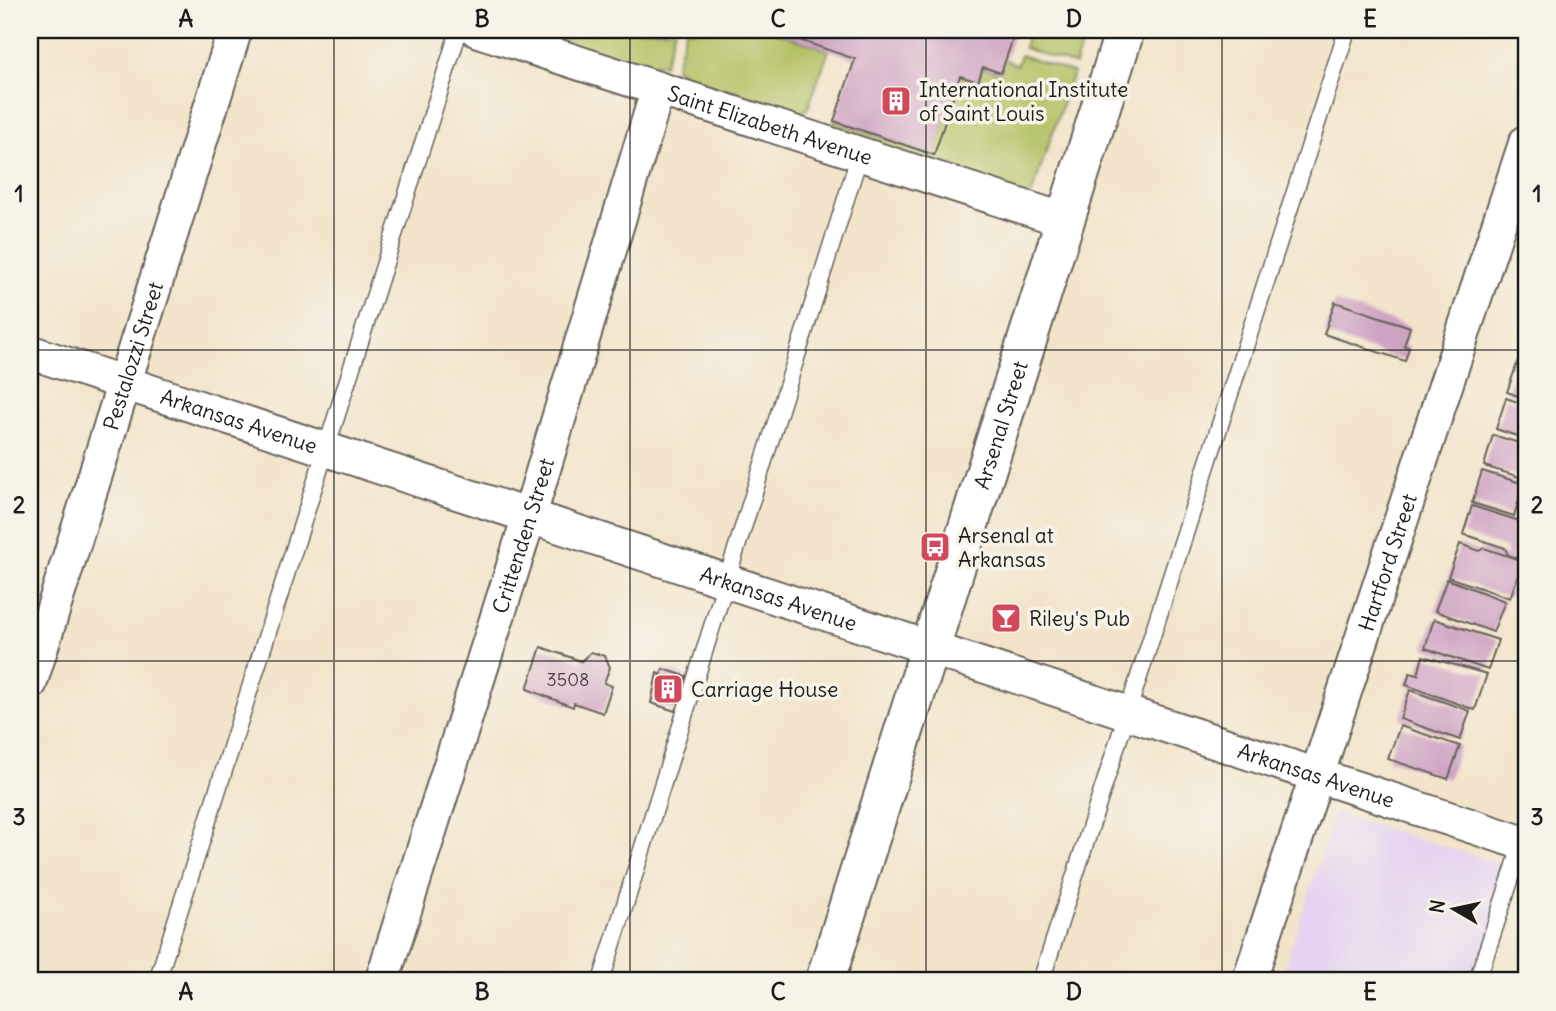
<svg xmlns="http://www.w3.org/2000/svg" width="1556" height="1011" font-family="Delius,sans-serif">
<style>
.built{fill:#e5d3f1}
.green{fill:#b3c062;stroke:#686e3f;stroke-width:2}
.building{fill:#cea2c3}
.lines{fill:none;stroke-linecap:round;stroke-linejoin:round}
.lane-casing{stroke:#676259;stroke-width:19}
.street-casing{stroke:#676259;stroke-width:37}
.secondary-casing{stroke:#676259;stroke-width:42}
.lane{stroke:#fff;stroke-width:16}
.street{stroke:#fff;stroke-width:33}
.secondary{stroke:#fff;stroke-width:38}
.grid{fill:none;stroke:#1c1c1c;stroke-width:2;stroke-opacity:0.55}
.labels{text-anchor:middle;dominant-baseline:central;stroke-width:7;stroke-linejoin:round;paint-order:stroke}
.number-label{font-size:18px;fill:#483e46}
.poi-label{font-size:21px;fill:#1c1c1c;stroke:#f7f3e8;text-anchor:start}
.street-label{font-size:21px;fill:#1c1c1c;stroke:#f7f3e8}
.neatline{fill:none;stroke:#1c1c1c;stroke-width:2.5}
.grid-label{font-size:23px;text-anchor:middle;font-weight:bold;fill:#1c1c1c}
</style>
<rect width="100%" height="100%" fill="#f7f3e8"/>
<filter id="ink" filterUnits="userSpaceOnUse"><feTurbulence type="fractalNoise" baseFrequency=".0143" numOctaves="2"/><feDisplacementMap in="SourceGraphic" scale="14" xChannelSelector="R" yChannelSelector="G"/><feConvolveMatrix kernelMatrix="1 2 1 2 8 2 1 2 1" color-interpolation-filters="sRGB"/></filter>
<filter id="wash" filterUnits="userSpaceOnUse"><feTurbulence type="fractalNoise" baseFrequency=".00686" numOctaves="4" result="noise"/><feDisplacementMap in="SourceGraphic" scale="28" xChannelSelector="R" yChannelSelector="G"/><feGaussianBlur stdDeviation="1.57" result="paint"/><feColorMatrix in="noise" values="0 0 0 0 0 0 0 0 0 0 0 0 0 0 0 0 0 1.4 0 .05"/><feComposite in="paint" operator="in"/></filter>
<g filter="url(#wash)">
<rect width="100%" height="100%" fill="#f2e4ca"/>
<!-- built -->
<polygon class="built" points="1335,813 1514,868 1477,981 1280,981"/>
<!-- green -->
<g class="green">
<polygon points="519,30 675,30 664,65 655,63 652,74"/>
<polygon points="686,30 768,30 829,50 808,108 791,119 679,82 682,72 675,69"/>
<polygon points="1009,30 1086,30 1075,65 1024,48 1027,36"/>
<polygon points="1021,55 1073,73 1030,199 832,130 834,121 933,155 960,76 978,82 983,67 1000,73 1005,60 1017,65"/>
</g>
<g id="blocks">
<!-- building -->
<g class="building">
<polygon points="770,30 1009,30 1015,32 1001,73 983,67 978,82 960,76 934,155 834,121 855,59"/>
<polygon points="1335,302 1410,327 1404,346 1409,347 1405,361 1324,334"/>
<polygon points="1518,361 1526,364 1526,399 1507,392"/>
<polygon points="1506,398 1526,405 1526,439 1496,429"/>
<polygon points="1493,435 1526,445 1526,479 1484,466"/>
<polygon points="1482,471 1524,484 1514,516 1472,503"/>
<polygon points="1472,506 1526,523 1523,560 1508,555 1505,548 1463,534"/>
<polygon points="1460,544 1479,551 1484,548 1523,561 1510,598 1448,577"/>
<polygon points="1447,579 1505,601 1493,632 1435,611"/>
<polygon points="1434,619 1498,640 1488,670 1425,648"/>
<polygon points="541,647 581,661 591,652 605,656 610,667 604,683 612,686 603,713 574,703 573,707 527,689"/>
<polygon points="1423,656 1487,674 1475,710 1406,685 1410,673 1418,675"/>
<polygon points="663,669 686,676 680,704 675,711 651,703 657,673 661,675"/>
<polygon points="1410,690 1470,711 1460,740 1400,719"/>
<polygon points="1400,726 1460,746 1448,779 1388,759"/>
</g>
</g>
</g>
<g filter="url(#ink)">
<use href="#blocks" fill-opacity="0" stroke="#676259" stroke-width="2"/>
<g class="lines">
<!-- lane casing -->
<g class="lane-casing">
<g id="lane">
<polyline points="157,981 459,30"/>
<polyline points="601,981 860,154"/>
<polyline points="1041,981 1347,30"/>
<polyline points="1477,981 1523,841"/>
</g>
</g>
<!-- street casing -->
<g class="street-casing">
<g id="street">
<path id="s1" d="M477,30L1064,220"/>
<path id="s2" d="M30,352L1526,844"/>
<path id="s3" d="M30,683L235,30"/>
<path id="s4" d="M382,981L529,517L658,89"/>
<path id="s5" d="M1249,981L1526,142"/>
</g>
</g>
<!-- secondary casing -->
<g class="secondary-casing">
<g id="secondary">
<path id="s6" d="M825,981L1125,30"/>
</g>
</g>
<!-- lane -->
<use href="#lane" class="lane"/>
<!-- street -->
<use href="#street" class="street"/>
<!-- secondary -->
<use href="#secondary" class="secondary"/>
</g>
</g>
<!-- grid -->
<path class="grid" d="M334,30V981M630,30V981M926,30V981M1222,30V981M30,350H1526M30,661H1526"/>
<!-- icons -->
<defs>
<g id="building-square" transform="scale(1.575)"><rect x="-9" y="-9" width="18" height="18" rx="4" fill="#d1495b" stroke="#f7f3e8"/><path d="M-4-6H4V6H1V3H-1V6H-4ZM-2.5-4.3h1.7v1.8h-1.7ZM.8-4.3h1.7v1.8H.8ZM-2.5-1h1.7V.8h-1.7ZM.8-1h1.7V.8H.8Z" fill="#fff"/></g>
<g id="bus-square" transform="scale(1.575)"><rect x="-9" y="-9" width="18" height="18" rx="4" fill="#d1495b" stroke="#f7f3e8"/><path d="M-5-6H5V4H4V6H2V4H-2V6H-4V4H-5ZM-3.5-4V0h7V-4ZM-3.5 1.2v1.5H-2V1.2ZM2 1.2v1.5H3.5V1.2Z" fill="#fff"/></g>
<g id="bar-square" transform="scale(1.575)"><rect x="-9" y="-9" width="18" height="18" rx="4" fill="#d1495b" stroke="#f7f3e8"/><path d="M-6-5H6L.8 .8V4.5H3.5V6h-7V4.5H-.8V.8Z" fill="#fff"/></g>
</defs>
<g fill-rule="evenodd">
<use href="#building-square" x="896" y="101"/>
<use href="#bus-square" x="935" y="547"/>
<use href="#bar-square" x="1006" y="618"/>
<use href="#building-square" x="668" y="689"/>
</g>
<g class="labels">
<!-- number labels -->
<g class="number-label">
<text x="568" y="679">3508</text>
</g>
<!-- poi labels -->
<g class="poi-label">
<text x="919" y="89">International Institute<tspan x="919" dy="24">of Saint Louis</tspan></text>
<text x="958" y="535">Arsenal at<tspan x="958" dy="24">Arkansas</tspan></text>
<text x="1029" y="618">Riley's Pub</text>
<text x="691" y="689">Carriage House</text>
</g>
<!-- street labels -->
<g class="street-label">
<text stroke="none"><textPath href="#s1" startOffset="308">Saint Elizabeth Avenue</textPath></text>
<text stroke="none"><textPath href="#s3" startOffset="343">Pestalozzi Street</textPath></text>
<text stroke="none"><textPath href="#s2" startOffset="220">Arkansas Avenue</textPath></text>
<text stroke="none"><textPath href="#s6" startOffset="583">Arsenal Street</textPath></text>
<text stroke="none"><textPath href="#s4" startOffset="467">Crittenden Street</textPath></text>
<text stroke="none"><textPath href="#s5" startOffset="441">Hartford Street</textPath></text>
<text stroke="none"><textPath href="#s2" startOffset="788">Arkansas Avenue</textPath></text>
<text stroke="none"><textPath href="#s2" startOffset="1354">Arkansas Avenue</textPath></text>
</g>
</g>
<!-- margin -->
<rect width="1556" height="1011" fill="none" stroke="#f7f3e8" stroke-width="77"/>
<!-- north arrow -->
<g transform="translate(1454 909) rotate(279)" stroke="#f7f3e8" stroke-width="5" paint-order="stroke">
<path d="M0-5L12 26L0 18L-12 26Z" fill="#1c1c1c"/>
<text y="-10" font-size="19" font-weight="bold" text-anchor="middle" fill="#1c1c1c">N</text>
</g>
<rect x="38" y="38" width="1480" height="934" class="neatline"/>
<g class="grid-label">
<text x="186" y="27">A</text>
<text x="482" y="27">B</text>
<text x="778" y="27">C</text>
<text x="1074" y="27">D</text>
<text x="1370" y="27">E</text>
<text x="19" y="202">1</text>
<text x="1537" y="202">1</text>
<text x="19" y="513">2</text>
<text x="1537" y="513">2</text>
<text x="19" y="825">3</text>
<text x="1537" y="825">3</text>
<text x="186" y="1000">A</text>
<text x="482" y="1000">B</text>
<text x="778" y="1000">C</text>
<text x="1074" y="1000">D</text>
<text x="1370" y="1000">E</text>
</g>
</svg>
